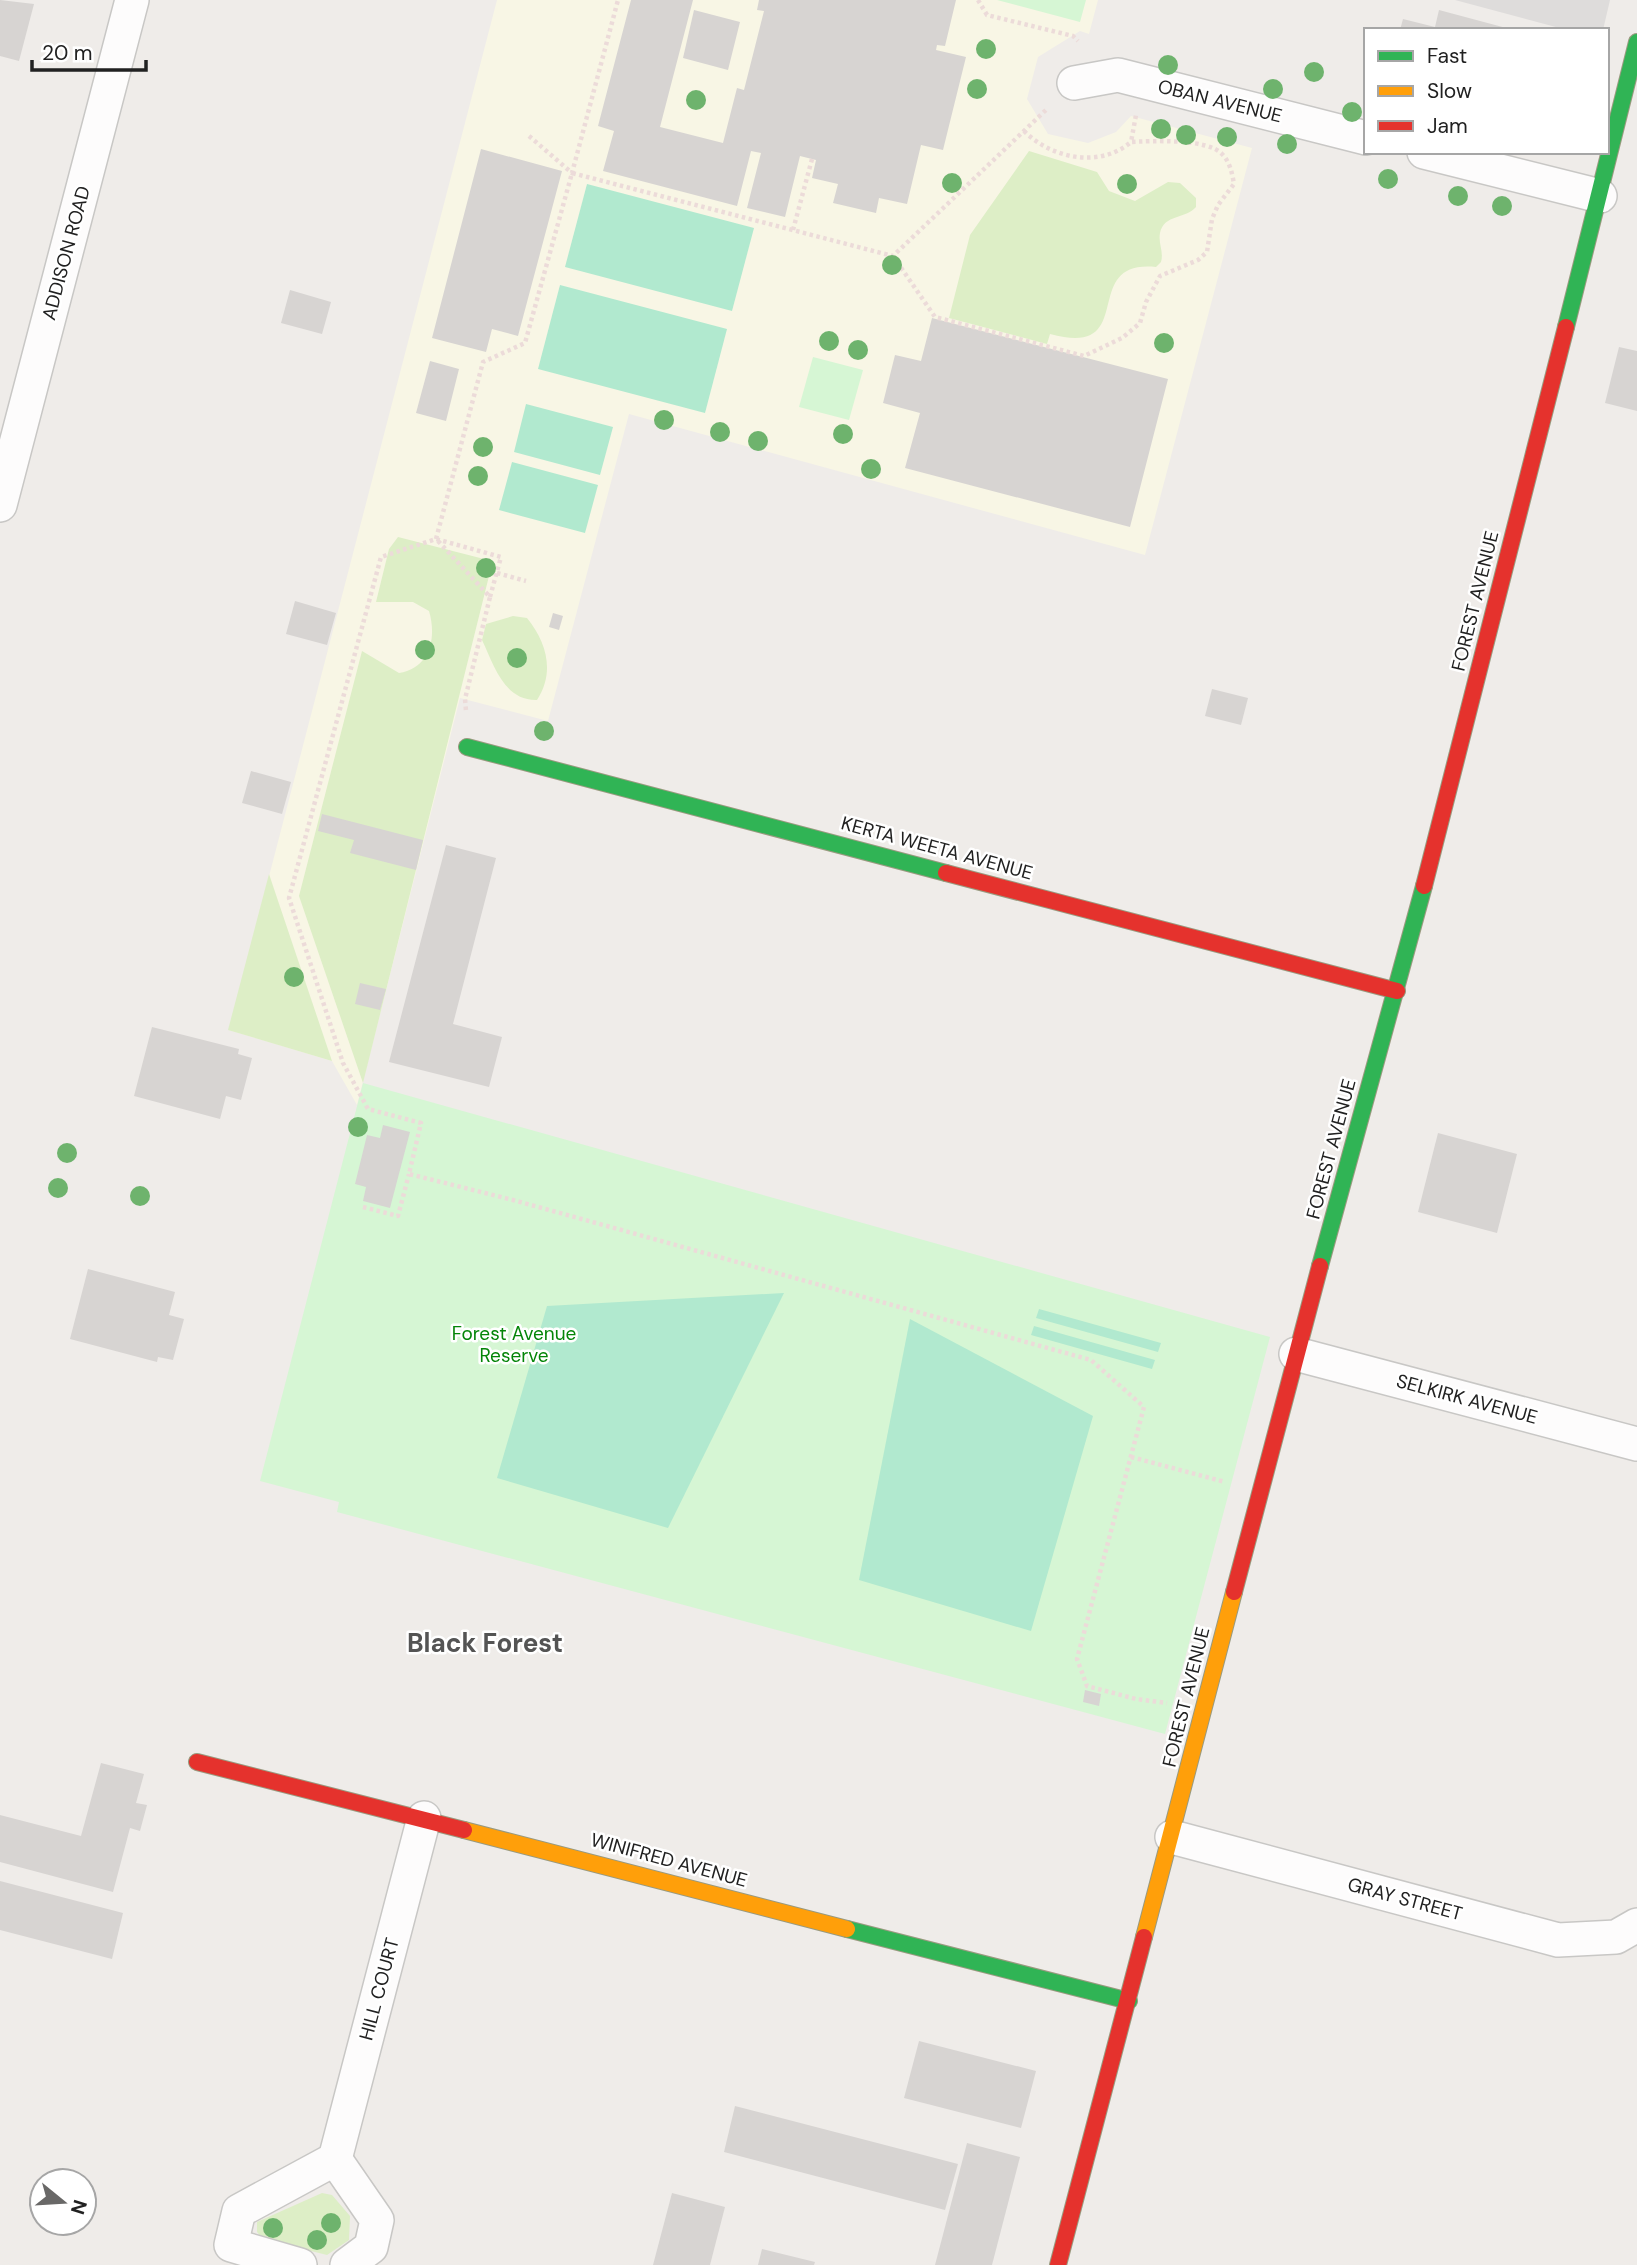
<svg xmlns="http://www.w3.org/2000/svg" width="1637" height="2265" font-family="'DM Sans',sans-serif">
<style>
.residential{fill:#dedcdb}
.education{fill:#f8f6e5}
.grass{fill:#ddeec6}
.park{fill:#d6f6d4}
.pitch{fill:#b1e9cf}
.building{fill:#d7d4d2}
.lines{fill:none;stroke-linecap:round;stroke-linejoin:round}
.street-casing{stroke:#c8c7c5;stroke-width:36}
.fast-casing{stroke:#999a7f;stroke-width:18}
.slow-casing{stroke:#999a7f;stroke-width:18}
.jam-casing{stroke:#999a7f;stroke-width:18}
.path{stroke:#ecdbd9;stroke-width:4.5;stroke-dasharray:3.5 3.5;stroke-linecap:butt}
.street{stroke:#fdfcfc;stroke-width:33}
.fast{stroke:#30b455;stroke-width:16}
.slow{stroke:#ff9f0a;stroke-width:16}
.jam{stroke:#e5322d;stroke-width:16}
.tree{fill:#6eb36d}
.labels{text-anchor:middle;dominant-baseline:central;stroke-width:5;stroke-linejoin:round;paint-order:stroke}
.street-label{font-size:19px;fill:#212121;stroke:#fff}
.park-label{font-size:19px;fill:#048508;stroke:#fff}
.district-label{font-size:26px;font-weight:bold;fill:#545454;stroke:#fff}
</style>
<rect width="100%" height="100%" fill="#efece9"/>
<!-- residential -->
<polygon class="residential" points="1455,0 1610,0 1603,30 1567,30"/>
<!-- education -->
<polygon class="education" points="497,0 1098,0 1089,34 1080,31 1038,57 1027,99 1048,134 1088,143 1116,132 1131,116 1252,148 1145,555 629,414 548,721 460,698 357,1105 332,1061 229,1030"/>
<!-- grass -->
<g class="grass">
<path d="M1029,151L1097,172L1109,191L1135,201L1168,182L1180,183L1196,198V207C1186,219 1164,214 1160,233C1158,243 1164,252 1161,262L1156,267C1077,259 1141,359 1050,334L1047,344L949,318L970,235Z"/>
<path d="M398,537L488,560L492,564L363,1083L299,896L362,651L399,673C430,668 437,638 429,611L413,602H376L389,549Z"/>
<path d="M513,616L527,618C547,643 555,672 537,700C504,701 494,665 482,640L486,624Z"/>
<polygon points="269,874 332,1061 228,1030"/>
<polygon points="322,2193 332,2195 350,2216 349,2240 327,2255 263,2239 257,2232 257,2222"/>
</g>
<!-- park -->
<g class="park">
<polygon points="997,0 1086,0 1080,22"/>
<polygon points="813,357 863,370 849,420 799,407"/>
<polygon points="363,1083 1270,1337 1165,1734 337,1512 339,1502 260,1481"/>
</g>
<!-- pitch -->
<g class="pitch">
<polygon points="587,184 754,228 732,311 565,267"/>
<polygon points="560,285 727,329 705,413 538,369"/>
<polygon points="526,404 613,427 600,475 514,452"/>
<polygon points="512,462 598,485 585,533 499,510"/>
<polygon points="784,1293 668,1528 497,1478 547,1306"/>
<polygon points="1039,1309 1161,1343 1158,1352 1036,1318"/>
<polygon points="910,1319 1093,1416 1031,1631 859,1580"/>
<polygon points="1034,1326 1155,1360 1152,1369 1031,1335"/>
</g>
<!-- building -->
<g class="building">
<polygon points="0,0 34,4 19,61 0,56"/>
<polygon points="631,0 693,0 660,127 723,143 737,88 744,90 764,11 757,10 759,0 956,0 945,46 937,45 936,50 966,57 943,150 921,145 907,204 879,198 876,213 833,203 838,184 812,178 816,160 800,156 785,217 747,208 761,153 751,151 737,206 603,171 614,131 598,126"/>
<polygon points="694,10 740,22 728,70 683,58"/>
<polygon points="1439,10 1510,29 1510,30 1400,30 1403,19 1435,27"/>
<polygon points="481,149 562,171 518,336 492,329 486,352 432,338"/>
<polygon points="290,290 331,302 322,334 281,323"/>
<polygon points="932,318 1168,379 1130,527 905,468 920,413 883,403 895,355 921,361"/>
<polygon points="1619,347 1637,351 1637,411 1605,403"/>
<polygon points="430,361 459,369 446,421 416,413"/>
<polygon points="295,601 336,613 327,645 286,634"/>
<polygon points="553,613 563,616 559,630 549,627"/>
<polygon points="1212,689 1248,698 1241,725 1205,716"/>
<polygon points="251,771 291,782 282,814 242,803"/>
<polygon points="322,814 423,840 416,870 350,853 354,840 318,831"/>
<polygon points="446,845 496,858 453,1024 502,1037 489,1087 389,1062"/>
<polygon points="360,983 386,989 380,1010 355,1004"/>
<polygon points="152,1027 239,1049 238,1054 252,1058 241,1100 226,1096 220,1119 134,1096"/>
<polygon points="383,1125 410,1132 390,1208 363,1201 366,1187 355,1184 367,1135 380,1138"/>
<polygon points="1438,1133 1517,1154 1497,1233 1418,1212"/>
<polygon points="88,1269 175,1292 169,1315 184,1319 173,1360 158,1357 157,1362 70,1339"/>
<polygon points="1085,1690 1101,1694 1099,1706 1083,1702"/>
<polygon points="101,1763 144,1774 136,1803 147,1805 140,1831 130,1828 113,1892 0,1862 0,1815 81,1836"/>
<polygon points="0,1881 123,1913 112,1959 0,1930"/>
<polygon points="919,2041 1036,2071 1021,2128 904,2098"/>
<polygon points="735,2106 958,2164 945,2210 724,2152"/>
<polygon points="967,2143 1020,2157 992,2265 935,2265"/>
<polygon points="672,2193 725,2207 710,2265 653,2265"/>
<polygon points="762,2249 815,2262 814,2265 758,2265"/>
</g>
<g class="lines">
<!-- street casing -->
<g class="street-casing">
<g id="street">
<polyline points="1074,83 1118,75 1366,138"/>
<polyline points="1424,152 1600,196"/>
<polyline points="0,505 132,0"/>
<polyline points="1296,1354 1637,1444"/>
<polyline points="1172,1837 1558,1940 1616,1937 1637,1925"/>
<polyline points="335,2159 377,2220 371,2247 347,2265"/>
<polyline points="300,2265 231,2245 239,2211 335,2159 424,1818"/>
</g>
</g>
<!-- fast casing -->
<g class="fast-casing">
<g id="fast">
<polyline points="1566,327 1637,42"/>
<polyline points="467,747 946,873"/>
<polyline points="1320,1266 1424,886"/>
<polyline points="847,1929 1129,2001"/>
</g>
</g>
<!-- slow casing -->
<g class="slow-casing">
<g id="slow">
<polyline points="464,1830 847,1929"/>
<polyline points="1144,1937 1234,1592"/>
</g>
</g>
<!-- jam casing -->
<g class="jam-casing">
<g id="jam">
<polyline points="946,873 1397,991"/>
<polyline points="1424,886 1566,327"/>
<polyline points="1234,1592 1320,1266"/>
<polyline points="197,1762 464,1830"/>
<polyline points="1058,2265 1144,1937"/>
</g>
</g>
<!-- path -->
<g class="path">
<polyline points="978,0 987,15 1073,36 1078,41"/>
<path d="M1024,131C1051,158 1099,169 1131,142"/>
<polyline points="529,136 572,173 618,0"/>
<polyline points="793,230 812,159"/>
<path d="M893,256L935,317L1084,356L1122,338L1140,323L1146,302L1160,276L1198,260L1207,252L1212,219L1218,205L1234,184C1232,173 1230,162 1222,154C1207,138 1151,141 1131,142L1136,115"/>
<polyline points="436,539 483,362 525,343 572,173 893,256 1048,108"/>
<polyline points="438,541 490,597 465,699 466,711"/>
<polyline points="497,573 526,581"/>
<polyline points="490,597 501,557 436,539 381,557 289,898 343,1063 368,1109 421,1123 409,1174 513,1200 1091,1360 1144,1407 1077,1659 1087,1686 1136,1699 1167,1703"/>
<polyline points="363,1207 398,1216 409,1174"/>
<polyline points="1131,1457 1225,1482"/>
</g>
<!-- street -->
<use href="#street" class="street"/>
<!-- fast -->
<use href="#fast" class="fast"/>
<!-- slow -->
<use href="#slow" class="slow"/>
<!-- jam -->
<use href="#jam" class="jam"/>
</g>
<!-- trees -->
<g class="tree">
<circle cx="986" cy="49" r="10"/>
<circle cx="1168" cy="65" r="10"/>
<circle cx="1314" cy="72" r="10"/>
<circle cx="977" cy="89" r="10"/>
<circle cx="1273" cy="89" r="10"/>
<circle cx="696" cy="100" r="10"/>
<circle cx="1352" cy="112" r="10"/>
<circle cx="1161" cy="129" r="10"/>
<circle cx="1186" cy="135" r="10"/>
<circle cx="1227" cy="137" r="10"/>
<circle cx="1287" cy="144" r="10"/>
<circle cx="1388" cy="179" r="10"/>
<circle cx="952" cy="183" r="10"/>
<circle cx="1127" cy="184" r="10"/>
<circle cx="1458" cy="196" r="10"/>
<circle cx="1502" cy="206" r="10"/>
<circle cx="892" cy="265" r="10"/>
<circle cx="829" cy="341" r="10"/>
<circle cx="1164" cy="343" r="10"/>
<circle cx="858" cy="350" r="10"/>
<circle cx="664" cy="420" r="10"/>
<circle cx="720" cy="432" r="10"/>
<circle cx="843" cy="434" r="10"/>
<circle cx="758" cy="441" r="10"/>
<circle cx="483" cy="447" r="10"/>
<circle cx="871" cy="469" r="10"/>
<circle cx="478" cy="476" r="10"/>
<circle cx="486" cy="568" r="10"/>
<circle cx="425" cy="650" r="10"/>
<circle cx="517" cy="658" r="10"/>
<circle cx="544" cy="731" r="10"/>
<circle cx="294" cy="977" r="10"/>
<circle cx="358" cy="1127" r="10"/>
<circle cx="67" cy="1153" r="10"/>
<circle cx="58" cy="1188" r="10"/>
<circle cx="140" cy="1196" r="10"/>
<circle cx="331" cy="2223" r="10"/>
<circle cx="273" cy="2228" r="10"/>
<circle cx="317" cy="2240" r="10"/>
</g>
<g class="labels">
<!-- street labels -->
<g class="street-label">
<text transform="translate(1220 101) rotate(14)">OBAN AVENUE</text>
<text transform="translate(66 253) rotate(-75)">ADDISON ROAD</text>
<text transform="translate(1475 601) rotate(-76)">FOREST AVENUE</text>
<text transform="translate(937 848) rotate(15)">KERTA WEETA AVENUE</text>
<text transform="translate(1331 1149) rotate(-75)">FOREST AVENUE</text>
<text transform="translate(1467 1399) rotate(15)">SELKIRK AVENUE</text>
<text transform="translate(1186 1697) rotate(-76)">FOREST AVENUE</text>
<text transform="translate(669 1860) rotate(15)">WINIFRED AVENUE</text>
<text transform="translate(1405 1899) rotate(15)">GRAY STREET</text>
<text transform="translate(379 1989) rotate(-75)">HILL COURT</text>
</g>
<!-- park labels -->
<g class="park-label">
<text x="514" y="1333">Forest Avenue<tspan x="514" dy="22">Reserve</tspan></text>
</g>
<!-- district labels -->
<g class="district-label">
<text x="485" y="1643">Black Forest</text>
</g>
</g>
<!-- legend -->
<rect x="1364" y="28" width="245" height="126" fill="#ffffff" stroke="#a6a6a6" stroke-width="2"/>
<rect x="1378" y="51" width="35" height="10" fill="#30b455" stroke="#a6a6a6" stroke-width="2"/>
<text x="1427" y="63" font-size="21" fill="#212121">Fast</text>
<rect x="1378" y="86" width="35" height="10" fill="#ff9f0a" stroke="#a6a6a6" stroke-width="2"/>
<text x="1427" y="98" font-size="21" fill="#212121">Slow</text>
<rect x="1378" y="121" width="35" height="10" fill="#e5322d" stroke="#a6a6a6" stroke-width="2"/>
<text x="1427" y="133" font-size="21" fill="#212121">Jam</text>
<!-- north arrow -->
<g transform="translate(63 2202) rotate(108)"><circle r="33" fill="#ffffff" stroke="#a6a6a6" stroke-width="2"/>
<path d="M0-5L12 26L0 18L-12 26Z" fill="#696867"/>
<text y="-10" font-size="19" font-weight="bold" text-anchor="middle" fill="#212121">N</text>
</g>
<!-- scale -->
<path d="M32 60v10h114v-10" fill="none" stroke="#212121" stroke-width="3.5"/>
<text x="42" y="60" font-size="21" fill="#212121" stroke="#ffffff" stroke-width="5" paint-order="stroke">20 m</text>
</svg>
